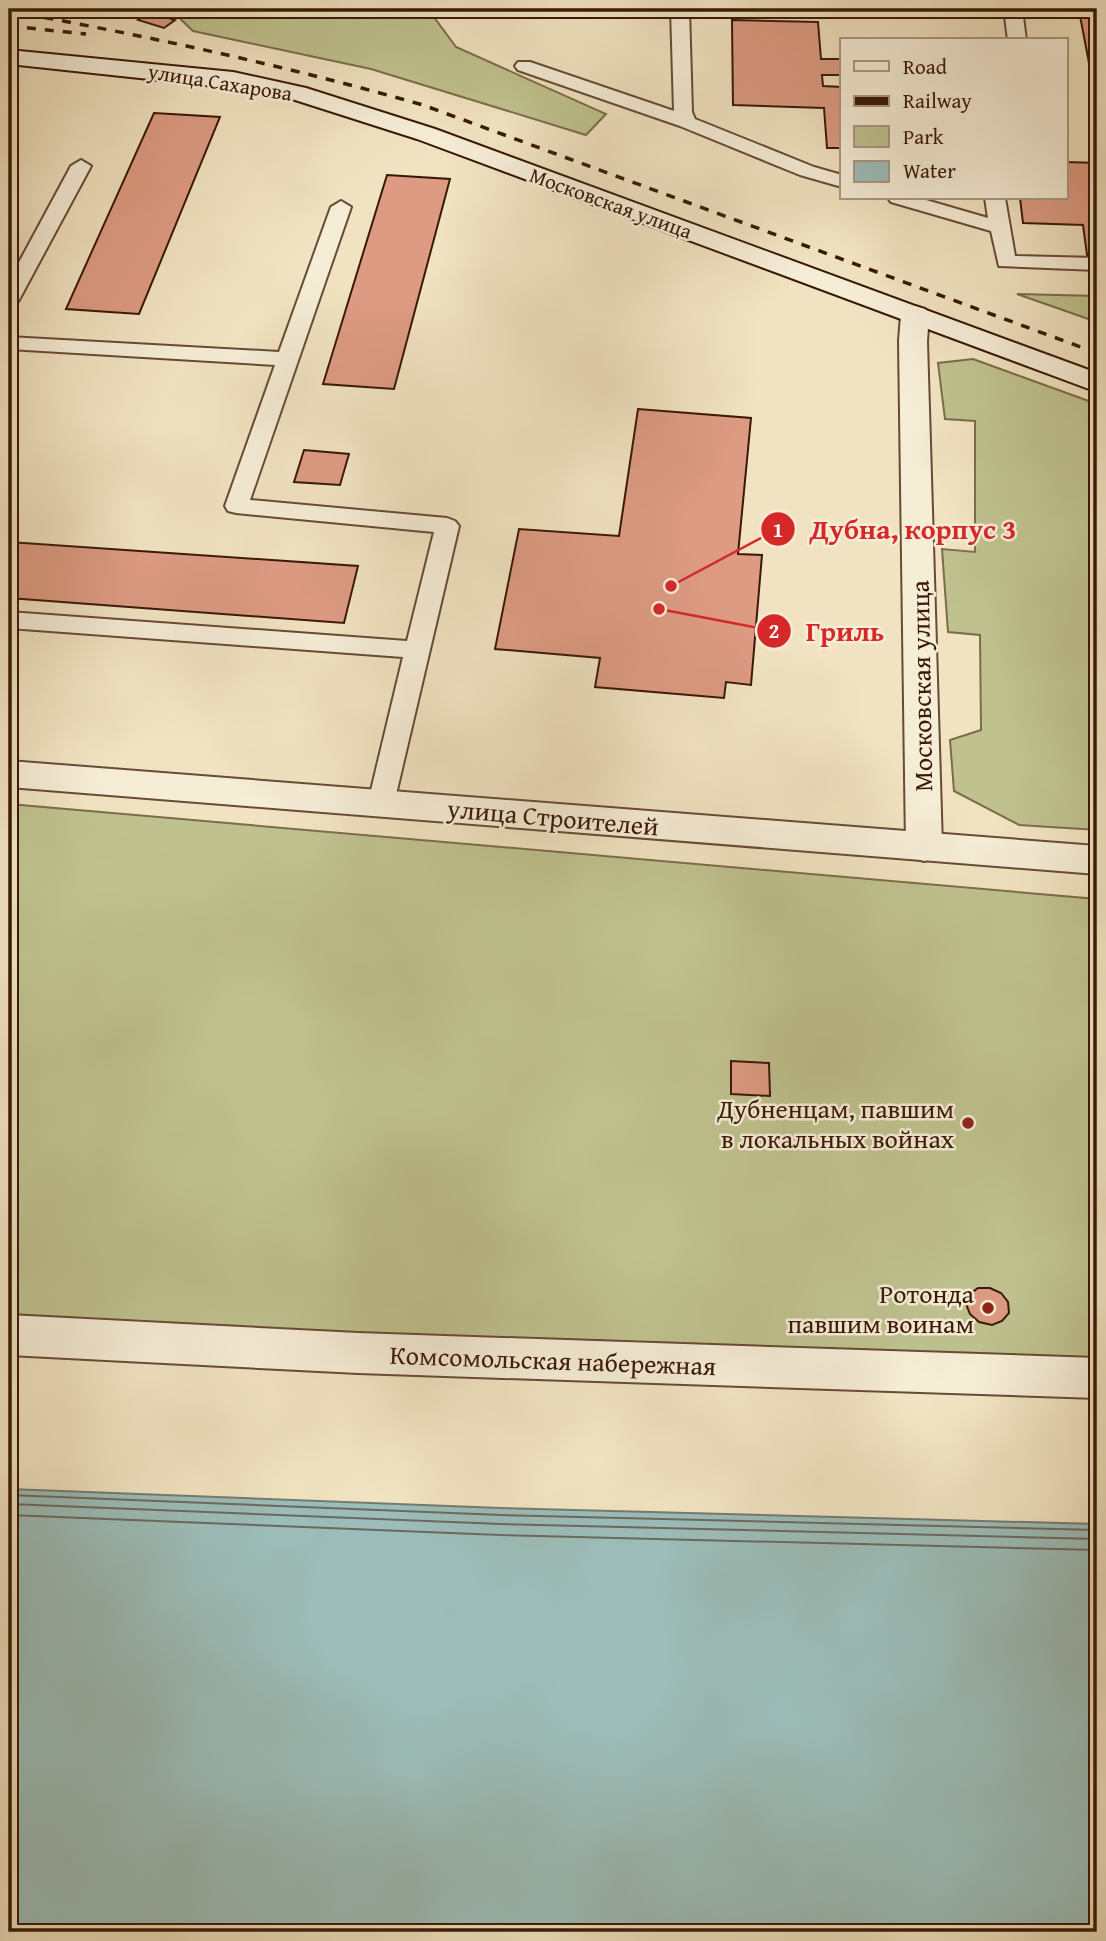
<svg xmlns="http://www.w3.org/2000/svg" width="1106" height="1941" font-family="'Gentium Book Plus',serif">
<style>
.green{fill:#bfc28f;stroke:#7c6d4a;stroke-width:2}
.water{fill:#9cbdb9;stroke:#747b71;stroke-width:2}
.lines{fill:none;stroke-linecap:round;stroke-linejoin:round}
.shore{stroke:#6a6a60;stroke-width:2}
.building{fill:#dd9b83;stroke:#391806;stroke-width:2}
.service-casing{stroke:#674b35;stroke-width:4}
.pedestrian-casing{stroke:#674b35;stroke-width:4}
.minor-casing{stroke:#674b35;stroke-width:4}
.tertiary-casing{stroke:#674b35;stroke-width:4}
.secondary-casing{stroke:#391806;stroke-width:4}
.service{fill:#f6edd7;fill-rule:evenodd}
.pedestrian{fill:#f6edd7;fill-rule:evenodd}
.minor{fill:#f6edd7;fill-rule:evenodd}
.tertiary{fill:#f6edd7;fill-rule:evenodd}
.secondary{fill:#f6edd7;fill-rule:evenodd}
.rail{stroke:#391806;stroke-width:3.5;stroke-dasharray:9 9;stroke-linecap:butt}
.poi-dot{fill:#8f2418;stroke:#f6edd7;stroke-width:2.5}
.labels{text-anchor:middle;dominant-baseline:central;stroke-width:5;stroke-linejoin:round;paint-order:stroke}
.far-street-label{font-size:21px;fill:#391806;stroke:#f6edd7}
.street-label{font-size:26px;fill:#391806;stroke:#f6edd7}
.poi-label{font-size:26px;fill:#391806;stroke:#f6edd7;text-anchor:end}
.leader{fill:none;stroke:#d62828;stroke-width:2.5}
.callout-dot{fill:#d62828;stroke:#f6edd7;stroke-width:2.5}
.mark-label{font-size:21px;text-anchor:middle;font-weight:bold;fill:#fff}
.callout-label{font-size:28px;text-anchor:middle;font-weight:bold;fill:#d62828;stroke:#f6edd7;stroke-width:5;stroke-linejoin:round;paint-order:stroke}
</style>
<rect width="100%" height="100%" fill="#f1e3c1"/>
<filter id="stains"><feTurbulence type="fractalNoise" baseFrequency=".00286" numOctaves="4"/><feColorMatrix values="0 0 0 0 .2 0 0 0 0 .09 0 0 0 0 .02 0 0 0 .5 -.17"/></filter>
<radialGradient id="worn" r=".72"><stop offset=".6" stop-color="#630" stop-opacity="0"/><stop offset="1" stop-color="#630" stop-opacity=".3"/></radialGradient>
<!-- green -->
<g class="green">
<polygon points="163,9 428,9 456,47 606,114 586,135 371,69 193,31 171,10"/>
<polygon points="1017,294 1097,296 1097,322"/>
<polygon points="973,359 1097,404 1097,830 1019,825 954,791 950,740 981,730 980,635 948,632 942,549 975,552 975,421 945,419 938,363"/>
<polygon points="9,804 1097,899 1097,1370 265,1329 9,1320"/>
</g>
<!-- water -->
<polygon class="water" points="9,1489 501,1508 1097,1524 1097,1932 9,1932"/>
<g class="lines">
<!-- shore -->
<g class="shore">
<polyline points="9,1495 501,1515 1097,1530"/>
<polyline points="9,1504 501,1524 1097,1539"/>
<polyline points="9,1515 500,1535 1097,1550"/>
</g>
</g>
<!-- building -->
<g class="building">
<polygon points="531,9 617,9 617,18 530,17"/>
<polygon points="1079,9 1097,9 1097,105 1081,21"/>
<polygon points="149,12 175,20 164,28 138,20"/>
<polygon points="732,20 818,22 821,59 842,59 842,75 822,75 823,86 842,87 842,148 827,148 824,108 733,105"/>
<polygon points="154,113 220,117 139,314 66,309"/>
<polygon points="1066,162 1097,163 1097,255 1087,255 1083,225 1023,223 1020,198 1066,198"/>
<polygon points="387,175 450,179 394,389 323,384"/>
<polygon points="638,409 751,418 738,554 762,555 751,685 726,682 724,698 595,687 600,658 495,649 519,529 619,536"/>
<polygon points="304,450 349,454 340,485 294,482"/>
<polygon points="9,542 358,566 344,623 9,598"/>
<polygon points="731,1061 769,1063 770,1096 731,1094"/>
<polygon points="978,1288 990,1288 1001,1293 1008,1302 1009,1313 1002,1321 992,1325 979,1322 970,1314 966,1304 970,1294"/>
</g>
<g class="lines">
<!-- service casing -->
<g class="service-casing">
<g id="service">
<polygon points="671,9 689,9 692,112 695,119 814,167 842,175 842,187 800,175 680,126 518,70 515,66 518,62 530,62 674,111"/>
<polygon points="1004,9 1022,9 1026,40 1008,40"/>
<polygon points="81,160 91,166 19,300 16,304 9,306 9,281 71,166"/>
<polygon points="888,198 919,198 988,218 985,198 1005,198 1015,256 1097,258 1097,270 999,266 991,231 891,202"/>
<polygon points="341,201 351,207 250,500 447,518 455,521 459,526 394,803 390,810 381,813 372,810 368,803 403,657 9,628 9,612 407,641 434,532 236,513 228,511 225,506 275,365 9,349 9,337 279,352 331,207"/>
</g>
</g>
<!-- pedestrian casing -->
<g class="pedestrian-casing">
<polygon id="pedestrian" points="9,1315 358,1333 1097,1358 1097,1398 358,1373 9,1355"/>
</g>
<!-- minor casing -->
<g class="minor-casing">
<polygon id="minor" points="915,306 925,309 929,315 927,341 942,847 937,857 924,861 911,857 906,847 899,341 901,315 905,309"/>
</g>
<!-- tertiary casing -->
<g class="tertiary-casing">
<polygon id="tertiary" points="9,761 1097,846 1097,874 9,787"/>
</g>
<!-- secondary casing -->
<g class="secondary-casing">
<polygon id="secondary" points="9,50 233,72 306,88 435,129 1097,373 1097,392 417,139 292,99 233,88 9,64"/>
</g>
<!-- service -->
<use href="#service" class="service"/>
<!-- pedestrian -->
<use href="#pedestrian" class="pedestrian"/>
<!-- minor -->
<use href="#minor" class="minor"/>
<!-- tertiary -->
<use href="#tertiary" class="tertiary"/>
<!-- secondary -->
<use href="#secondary" class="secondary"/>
<!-- rail -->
<g class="rail">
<path d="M9,11C148,36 287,66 423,105L1097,353"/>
<polyline points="9,26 86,34"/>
</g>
</g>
<!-- markers -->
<g class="poi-dot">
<circle cx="968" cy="1123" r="7"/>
<circle cx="988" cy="1308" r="7"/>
</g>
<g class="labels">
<!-- far-street labels -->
<g class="far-street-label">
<text transform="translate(220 82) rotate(9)">улица Сахарова</text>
<text transform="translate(611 203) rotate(20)">Московская улица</text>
</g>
<!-- street labels -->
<g class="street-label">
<text transform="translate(921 686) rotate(-91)">Московская улица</text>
<text transform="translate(553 817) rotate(5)">улица Строителей</text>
<text transform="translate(553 1360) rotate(2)">Комсомольская набережная</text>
</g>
<!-- poi labels -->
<g class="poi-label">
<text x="954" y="1108">Дубненцам, павшим<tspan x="954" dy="30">в локальных войнах</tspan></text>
<text x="974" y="1293">Ротонда<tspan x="974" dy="30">павшим воинам</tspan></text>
</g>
</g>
<!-- callouts -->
<path class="leader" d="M671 586L778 529M659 609L774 631"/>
<g class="callout-dot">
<circle cx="671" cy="586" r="7"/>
<circle cx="659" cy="609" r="7"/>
<circle cx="778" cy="529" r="18"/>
<circle cx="774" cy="631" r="18"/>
</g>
<g class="mark-label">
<text x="778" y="537">1</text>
<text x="774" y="638">2</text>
</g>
<g class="callout-label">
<text x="913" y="539">Дубна, корпус 3</text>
<text x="845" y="641">Гриль</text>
</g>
<!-- margin -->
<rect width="1106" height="1941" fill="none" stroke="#f1e3c1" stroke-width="35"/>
<rect x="10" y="10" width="1085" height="1920" fill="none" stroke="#391806" stroke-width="3.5"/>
<rect x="18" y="18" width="1071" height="1906" fill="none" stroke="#391806" stroke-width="2"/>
<!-- legend -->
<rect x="840" y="38" width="228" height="161" fill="#f6edd7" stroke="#aa9883" stroke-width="2"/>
<rect x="854" y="61" width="35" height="10" fill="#f6edd7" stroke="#aa9883" stroke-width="2"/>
<text x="903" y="74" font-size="21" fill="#391806">Road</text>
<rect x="854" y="96" width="35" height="10" fill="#391806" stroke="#aa9883" stroke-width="2"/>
<text x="903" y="108" font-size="21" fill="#391806">Railway</text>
<rect x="854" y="126" width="35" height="21" fill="#bfc28f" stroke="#aa9883" stroke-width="2"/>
<text x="903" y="144" font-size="21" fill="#391806">Park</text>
<rect x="854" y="161" width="35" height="21" fill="#9cbdb9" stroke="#aa9883" stroke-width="2"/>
<text x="903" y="178" font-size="21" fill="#391806">Water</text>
<rect width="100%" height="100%" filter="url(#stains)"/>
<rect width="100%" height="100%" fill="url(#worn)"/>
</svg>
